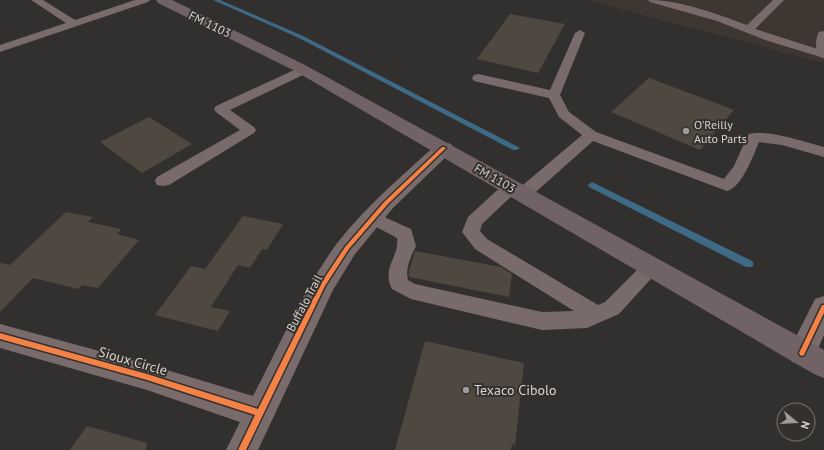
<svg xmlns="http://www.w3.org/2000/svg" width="824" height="450" font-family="'PT Sans',sans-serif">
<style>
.built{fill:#3e3630}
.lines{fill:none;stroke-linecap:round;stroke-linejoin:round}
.stream{fill:#3e6a86;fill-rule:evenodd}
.building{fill:#4f4840}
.service{fill:#796b6c;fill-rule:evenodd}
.minor{fill:#796b6c;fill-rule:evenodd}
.secondary{fill:#716365;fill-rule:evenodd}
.cycleway-casing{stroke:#33302d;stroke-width:3}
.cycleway{fill:#f48246;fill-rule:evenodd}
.poi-dot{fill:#9d9b99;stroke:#33302d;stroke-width:1.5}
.labels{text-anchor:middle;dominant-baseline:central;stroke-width:4;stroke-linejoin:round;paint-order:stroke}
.street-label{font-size:12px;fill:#d6d4d2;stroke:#33302d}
.poi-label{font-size:12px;fill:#d6d4d2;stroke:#33302d;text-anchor:start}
.near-street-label{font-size:14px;fill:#d6d4d2;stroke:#33302d}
.near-poi-label{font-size:14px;fill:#d6d4d2;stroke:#33302d;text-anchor:start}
</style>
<rect width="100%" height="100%" fill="#32302e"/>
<!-- built -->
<polygon class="built" points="586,0 824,0 824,63"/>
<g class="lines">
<!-- stream -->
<g class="stream">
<polygon points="213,0 220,0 303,36 520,148 516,150 513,150 299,38"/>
<polygon points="592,182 752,261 754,264 752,267 746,267 589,187 588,185"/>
</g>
</g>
<!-- building -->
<g class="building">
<polygon points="510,14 565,24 538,73 477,59"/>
<polygon points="649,78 734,110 700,150 611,112"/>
<polygon points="149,117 192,144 142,173 100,142"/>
<polygon points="66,212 93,217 88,222 121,229 117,234 139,240 98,288 82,285 78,289 33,278 0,312 0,263 10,265"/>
<polygon points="243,216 283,224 267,250 262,249 250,268 238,265 211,307 230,311 218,331 155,315 191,266 205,269"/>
<polygon points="415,251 501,267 512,274 509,297 409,277 409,271"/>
<polygon points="425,341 524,363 515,445 512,444 511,450 395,450"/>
<polygon points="87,426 147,443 146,450 70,450"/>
</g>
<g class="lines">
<!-- service -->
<g class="service">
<polygon points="31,0 43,0 75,20 135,0 150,0 148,2 0,52 0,45 66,23"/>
<path d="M648,0C680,0 717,14 747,25L773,0H784L755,29L824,51V58L765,40L717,21L650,2Z"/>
<path d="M580,30L585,33L560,95L569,112L596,132L724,179L734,166L747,137L749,134C767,129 805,142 824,147V157L782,145L759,142C753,156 742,187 727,191L593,141L529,198L523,199L517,198L515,194L517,190L582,135L559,117L549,98L474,81L472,78L474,75L478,74L550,90L575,33Z"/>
<polygon points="303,66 307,67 309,70 307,73 230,110 254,127 256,130 254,133 169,185 163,186 157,185 155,181 157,177 240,130 216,112 214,109 216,106"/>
<path d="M511,182L517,183L519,187L517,191L482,224L480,231L487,239L598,305L605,302L645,262L651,260L657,262L660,267L657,272L619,314L587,328L542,330L411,299L392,289C381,267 400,257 397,238L367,222L365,218L367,214L373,212L411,229L416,246C411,256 405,268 408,280L415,284L542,312L574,311L475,249L462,232L468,217L505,183Z"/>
</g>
<!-- minor -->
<g class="minor">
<path d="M824,31V58L819,57C815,52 815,38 819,32Z"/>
<path d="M444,142L451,144L453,148L451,152L393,208L355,254L333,290L258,450H226L240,422L147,390L0,348V324L147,364L253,396C280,345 303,289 338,242C367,205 403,175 437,144Z"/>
<polygon points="824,296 824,335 812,362 802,365 792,362 788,353 815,299"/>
</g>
<!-- secondary -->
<polygon class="secondary" points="156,0 172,0 305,65 824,350 824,378 814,374 295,71 158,3"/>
<!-- cycleway casing -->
<g class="cycleway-casing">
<g id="cycleway">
<polygon points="442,147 444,147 446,148 388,204 349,249 325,286 246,450 238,450 255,415 147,380 0,339 0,333 147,374 258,409 321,283 345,247 384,202"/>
<polygon points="822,305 824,305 824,313 804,355 802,356 800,355 799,353"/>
</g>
</g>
<!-- cycleway -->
<use href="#cycleway" class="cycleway"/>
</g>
<!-- markers -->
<g class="poi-dot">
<circle cx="686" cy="131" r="4"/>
<circle cx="466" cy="390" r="4"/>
</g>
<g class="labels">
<!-- street labels -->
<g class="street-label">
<text transform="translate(210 24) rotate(26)">FM 1103</text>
<text transform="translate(495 178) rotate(30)">FM 1103</text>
<text transform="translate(304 303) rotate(-62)">Buffalo Trail</text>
</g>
<!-- poi labels -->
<g class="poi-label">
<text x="694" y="124">O'Reilly<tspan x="694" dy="14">Auto Parts</tspan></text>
</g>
<!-- near-street labels -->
<g class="near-street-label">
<text transform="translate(133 361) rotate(16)">Sioux Circle</text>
</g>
<!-- near-poi labels -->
<g class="near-poi-label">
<text x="474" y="390">Texaco Cibolo</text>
</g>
</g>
<!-- north arrow -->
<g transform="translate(796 422) rotate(108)"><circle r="19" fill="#33302d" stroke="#74726f"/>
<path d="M0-3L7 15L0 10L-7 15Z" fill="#9d9b99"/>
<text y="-6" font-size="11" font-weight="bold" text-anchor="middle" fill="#d6d4d2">N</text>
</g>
</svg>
